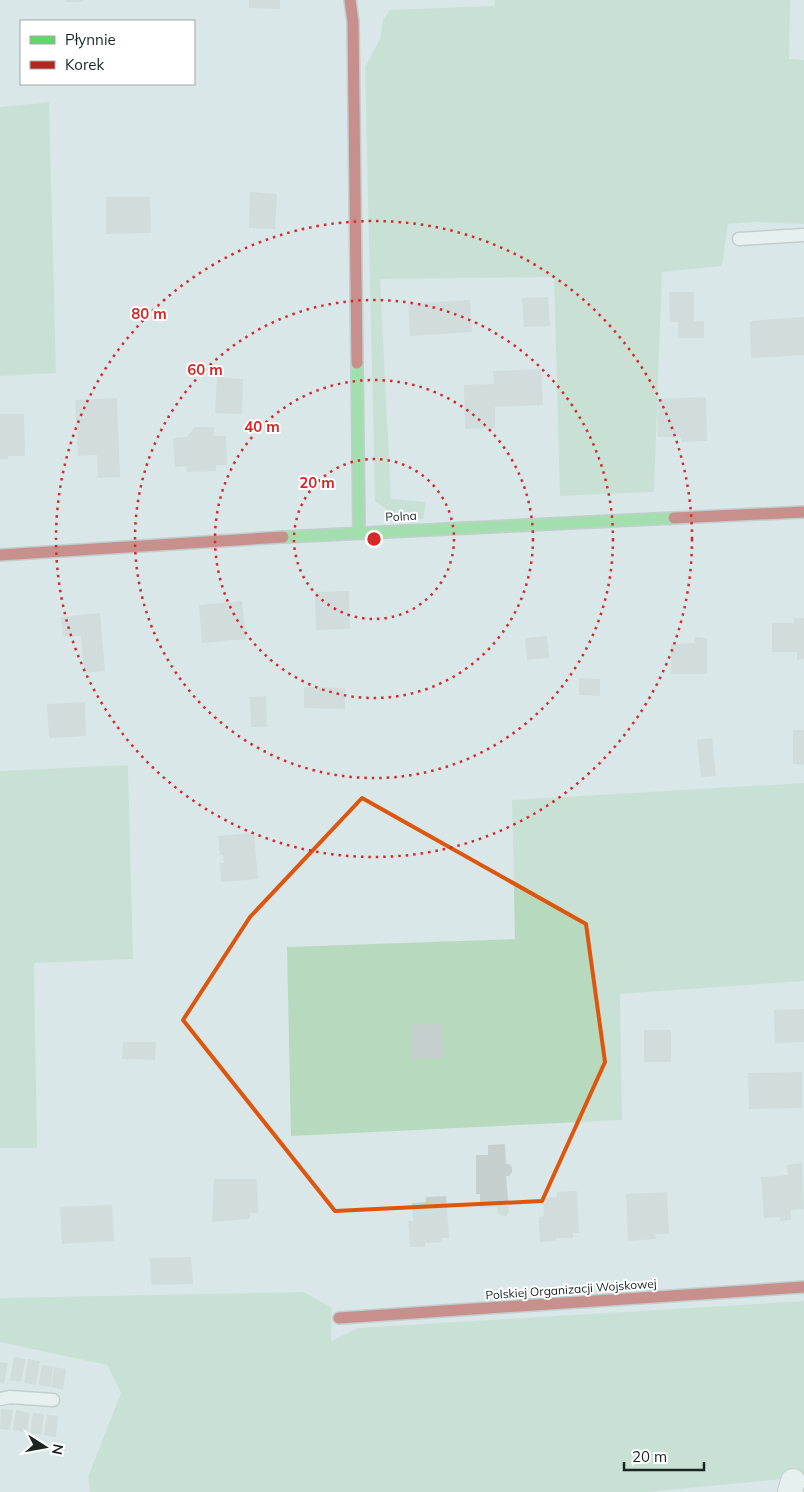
<svg xmlns="http://www.w3.org/2000/svg" width="804" height="1492" viewBox="0 0 804 1492" font-family="Mulish,sans-serif">
  <style>
    .green { fill: #b7dabe }
    .building { fill: #c5d0ce }
    .lines { fill: none; stroke-linecap: round; stroke-linejoin: round }
    .lane-casing { stroke: #a5afb0; stroke-width: 15 }
    .street-casing { stroke: #a5afb0; stroke-width: 26 }
    .fast-casing { stroke: #a5afb0; stroke-width: 14 }
    .jam-casing { stroke: #a5afb0; stroke-width: 14 }
    .lane { stroke: #f9fbfc; stroke-width: 12 }
    .street { stroke: #f9fbfc; stroke-width: 24 }
    .fast { stroke: #63d668; stroke-width: 11 }
    .jam { stroke: #b3261e; stroke-width: 11 }
    .marked { fill: none; stroke: #de560d; stroke-width: 4; stroke-linejoin: round }
    .ring { fill: none; stroke: #d62828; stroke-width: 2.5; stroke-dasharray: 2.5 5 }
    .labels { text-anchor: middle; dominant-baseline: central; stroke-width: 4; stroke-linejoin: round; paint-order: stroke }
    .street-label { font-size: 12px; fill: #1a2424; stroke: #fff }
    .centre { fill: #d62828; stroke: #fff; stroke-width: 2.5 }
    .ring-label { font-size: 15px; text-anchor: middle; font-weight: bold; fill: #d62828; stroke: #fff; stroke-width: 4; stroke-linejoin: round; paint-order: stroke }
  </style>
  <rect width="100%" height="100%" fill="#d9e7e8"/>
  <path class="green" d="M 495,0 L 790,0 L 789,59 L 804,60 L 804,224 L 753,222 L 728,224 L 722,266 L 662,272 L 654,492 L 560,496 L 554,277 L 380,279 L 391,499 L 426,502 L 423,519 L 400,519 L 375,501 L 365,67 L 380,39 L 383,20 L 390,10 L 494,6 Z
    M 49,102 L 56,373 L 0,376 L 0,107 Z
    M 128,765 L 133,959 L 34,963 L 37,1148 L 0,1148 L 0,771 Z
    M 804,783 L 804,981 L 620,994 L 622,1120 L 291,1136 L 287,947 L 515,939 L 512,800 Z
    M 304,1292 L 332,1308 L 331,1341 L 358,1328 L 804,1301 L 804,1477 L 648,1492 L 90,1492 L 88,1477 L 121,1393 L 107,1365 L 0,1342 L 0,1298 Z"/>
  <path class="building" d="M 66,0 L 83,0 L 83,2 L 66,2 Z
    M 249,0 L 280,0 L 280,9 L 249,8 Z
    M 250,192 L 277,194 L 275,229 L 249,228 Z
    M 106,197 L 150,197 L 151,233 L 106,234 Z
    M 669,292 L 694,292 L 694,321 L 704,321 L 704,338 L 678,338 L 678,322 L 670,322 Z
    M 548,297 L 550,326 L 524,327 L 522,298 Z
    M 470,300 L 472,332 L 410,336 L 408,304 Z
    M 804,317 L 804,355 L 751,358 L 750,321 Z
    M 541,369 L 543,405 L 495,407 L 495,428 L 465,429 L 464,385 L 494,384 L 493,371 Z
    M 217,377 L 243,379 L 242,414 L 215,413 Z
    M 706,397 L 707,441 L 682,442 L 681,437 L 658,437 L 657,399 Z
    M 117,398 L 120,477 L 98,478 L 97,455 L 78,456 L 75,400 Z
    M 0,414 L 24,414 L 25,456 L 8,456 L 8,459 L 0,459 Z
    M 195,427 L 214,427 L 214,436 L 226,436 L 227,465 L 216,465 L 216,471 L 187,472 L 186,466 L 175,467 L 173,438 L 187,437 Z
    M 349,591 L 350,629 L 316,630 L 315,592 Z
    M 242,601 L 246,639 L 202,643 L 199,605 Z
    M 100,613 L 105,671 L 84,673 L 81,636 L 63,637 L 61,617 Z
    M 794,618 L 804,618 L 804,659 L 797,660 L 797,652 L 772,652 L 772,623 L 794,623 Z
    M 547,636 L 549,658 L 527,660 L 525,638 Z
    M 695,637 L 707,638 L 707,674 L 671,674 L 671,644 L 694,643 Z
    M 579,678 L 600,679 L 600,696 L 579,695 Z
    M 304,687 L 345,688 L 345,709 L 304,708 Z
    M 266,696 L 267,727 L 251,727 L 250,697 Z
    M 85,702 L 86,736 L 49,738 L 47,704 Z
    M 793,730 L 804,730 L 804,765 L 793,764 Z
    M 712,738 L 716,776 L 701,777 L 697,740 Z
    M 254,833 L 258,879 L 221,882 L 220,863 L 224,863 L 223,855 L 220,855 L 218,836 Z
    M 804,1009 L 804,1042 L 775,1043 L 774,1010 Z
    M 442,1024 L 443,1058 L 412,1058 L 411,1025 Z
    M 644,1030 L 671,1030 L 671,1062 L 644,1062 Z
    M 123,1042 L 156,1042 L 155,1060 L 122,1059 Z
    M 802,1072 L 802,1108 L 749,1109 L 748,1073 Z
    M 505,1144 L 506,1164 L 509,1164 L 512,1167 L 512,1172 L 509,1176 L 506,1176 L 509,1212 L 506,1216 L 502,1216 L 498,1213 L 497,1207 L 480,1208 L 480,1194 L 476,1194 L 476,1155 L 488,1155 L 488,1145 Z
    M 802,1163 L 804,1209 L 791,1210 L 791,1220 L 780,1221 L 780,1217 L 764,1218 L 761,1177 L 788,1175 L 787,1165 Z
    M 214,1179 L 257,1179 L 258,1213 L 250,1213 L 250,1219 L 212,1222 Z
    M 577,1191 L 579,1233 L 573,1233 L 573,1238 L 556,1238 L 556,1241 L 540,1242 L 539,1217 L 544,1216 L 543,1198 L 557,1197 L 557,1192 Z
    M 667,1192 L 669,1234 L 655,1234 L 656,1239 L 628,1241 L 626,1194 Z
    M 446,1196 L 449,1238 L 442,1238 L 442,1242 L 425,1243 L 425,1247 L 410,1247 L 408,1221 L 413,1221 L 412,1203 L 426,1202 L 426,1197 Z
    M 112,1205 L 114,1241 L 62,1244 L 60,1207 Z
    M 191,1257 L 193,1284 L 151,1285 L 150,1258 Z
    M 14,1357 L 26,1359 L 21,1382 L 10,1380 Z
    M 28,1359 L 40,1361 L 36,1385 L 24,1383 Z
    M 0,1362 L 8,1363 L 4,1384 L 0,1383 Z
    M 42,1365 L 53,1367 L 50,1387 L 38,1385 Z
    M 54,1367 L 66,1369 L 63,1390 L 51,1387 Z
    M 1,1409 L 13,1410 L 10,1430 L 0,1429 Z
    M 16,1410 L 30,1413 L 27,1433 L 13,1430 Z
    M 33,1413 L 44,1414 L 41,1435 L 30,1433 Z
    M 47,1415 L 58,1416 L 56,1437 L 44,1435 Z"/>
  <g class="lines">
    <defs>
      <path id="lane" d="M 739,239 L 804,235
        M 0,1399 L 10,1397 L 53,1400"/>
      <path id="street" d="M 790,1492 L 793,1481"/>
      <path id="fast" d="M 357,363 L 359,532
        M 283,537 L 674,518"/>
      <path id="jam" d="M 350,0 L 353,22 L 357,363
        M 674,518 L 804,512
        M 0,555 L 283,537
        M 339,1318 L 804,1287"/>
    </defs>
    <use href="#lane" class="lane-casing"/>
    <use href="#street" class="street-casing"/>
    <use href="#fast" class="fast-casing"/>
    <use href="#jam" class="jam-casing"/>
    <use href="#lane" class="lane"/>
    <use href="#street" class="street"/>
    <use href="#fast" class="fast"/>
    <use href="#jam" class="jam"/>
  </g>
  <path d="M0 0H804V1492H0ZM 362,798 L 586,924 L 605,1062 L 542,1201 L 335,1211 L 183,1020 L 250,917 Z" fill="#d9e7e8" fill-opacity=".55" fill-rule="evenodd"/>
  <path class="marked" d="M 362,798 L 586,924 L 605,1062 L 542,1201 L 335,1211 L 183,1020 L 250,917 Z"/>
  <g class="ring">
    <circle cx="374" cy="539" r="80"/>
    <circle cx="374" cy="539" r="159"/>
    <circle cx="374" cy="539" r="239"/>
    <circle cx="374" cy="539" r="318"/>
  </g>
  <g class="labels">
    <g class="street-label">
      <text transform="translate(401 516) rotate(-3)">Polna</text>
      <text transform="translate(571 1289) rotate(-4)">Polskiej Organizacji Wojskowej</text>
    </g>
  </g>
  <circle cx="374" cy="539" r="8" class="centre"/>
  <g class="ring-label">
    <text x="149" y="319">80 m</text>
    <text x="205" y="375">60 m</text>
    <text x="262" y="432">40 m</text>
    <text x="317" y="488">20 m</text>
  </g>
  <rect x="20" y="20" width="175" height="65" fill="#ffffff" stroke="#a3a7a7"/>
  <rect x="30" y="36" width="25" height="8" fill="#63d668" stroke="#a3a7a7"/>
  <text x="65" y="45" font-size="15" fill="#1a2424">Płynnie</text>
  <rect x="30" y="61" width="25" height="8" fill="#b3261e" stroke="#a3a7a7"/>
  <text x="65" y="70" font-size="15" fill="#1a2424">Korek</text>
  <g transform="translate(45 1447) rotate(101)" stroke="#ffffff" stroke-width="4" paint-order="stroke">
  <path d="M0-4L9 19L0 12L-9 19Z" fill="#1a2424"/>
  <text y="-8" font-size="14" font-weight="bold" text-anchor="middle" fill="#1a2424">N</text>
  </g>
  <path d="M624 1462v8h80v-8" fill="none" stroke="#1a2424" stroke-width="2.5"/>
  <text x="632" y="1462" font-size="15" fill="#1a2424" stroke="#ffffff" stroke-width="4" paint-order="stroke">20 m</text>
</svg>
